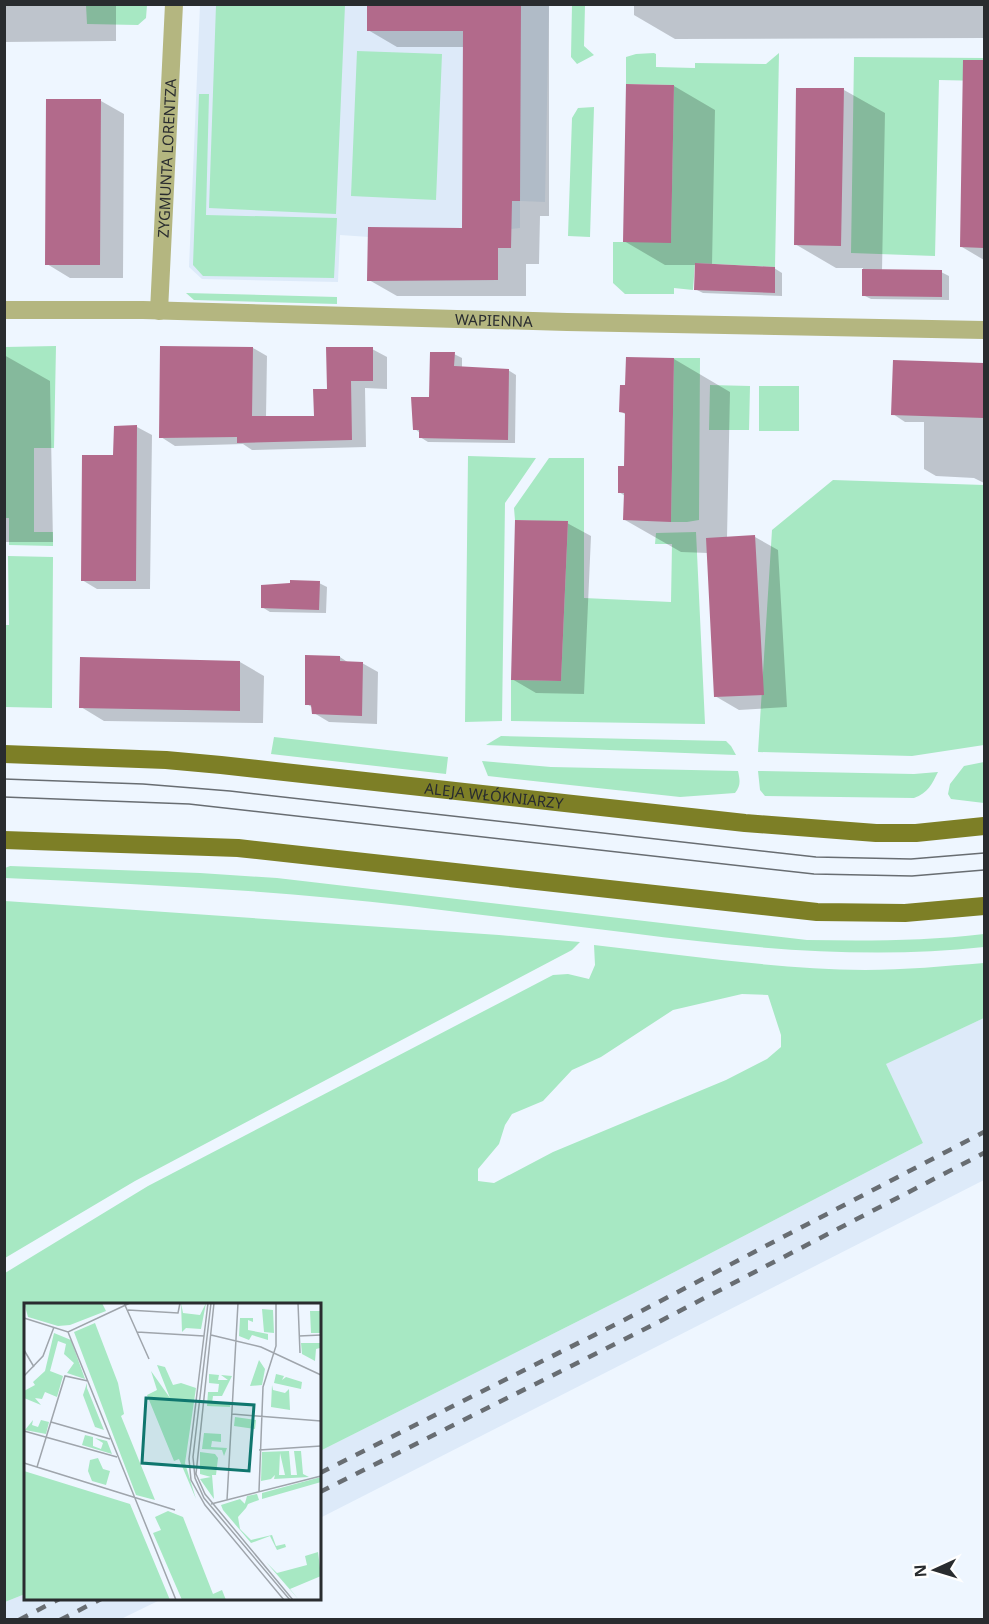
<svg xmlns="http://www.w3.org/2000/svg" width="989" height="1624" viewBox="0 0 989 1624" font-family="'Noto Sans',sans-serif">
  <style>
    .built { fill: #ddeaf9 }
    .green { fill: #a7e8c3; fill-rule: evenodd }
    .shadow { fill: #0003 }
    .building { fill: #b26a8b }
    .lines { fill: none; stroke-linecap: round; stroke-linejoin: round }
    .minor { stroke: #b4b680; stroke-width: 18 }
    .primary { stroke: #7d7f26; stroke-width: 18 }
    .tram { stroke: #686d72; stroke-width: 1.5 }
    .rail { stroke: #686d72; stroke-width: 4.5; stroke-dasharray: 10 10; stroke-linecap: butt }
    .labels { text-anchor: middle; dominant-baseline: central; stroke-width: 4.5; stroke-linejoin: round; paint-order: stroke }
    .street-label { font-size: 15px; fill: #292c2f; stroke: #fff }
    .inset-road { fill: none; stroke: #9fa5ac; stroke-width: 1.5 }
    .view { fill: #0f766e; fill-opacity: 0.15; stroke: #0f766e; stroke-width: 3 }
    .inset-edge { fill: none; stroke: #292c2f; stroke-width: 3 }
  </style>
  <rect width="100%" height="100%" fill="#eef6ff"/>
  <path class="built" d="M 200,5 L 549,5 L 545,202 L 520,201 L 520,228 L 511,229 L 498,248 L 498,280 L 367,281 L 369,237 L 340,235 L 338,282 L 202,279 L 189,267 Z
    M 984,1018 L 984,1180 L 320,1518 L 320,1451 L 634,1293 L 923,1143 L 885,1064 Z
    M 25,1594 L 26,1598 L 162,1599 L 121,1619 L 5,1619 L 5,1602 Z"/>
  <path class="green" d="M 86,5 L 147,5 L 146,18 L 138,25 L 87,24 Z
    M 216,5 L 345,5 L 336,214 L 209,208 Z
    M 572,5 L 585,5 L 584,46 L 594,55 L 577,64 L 571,57 Z
    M 357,51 L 442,54 L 436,200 L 351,196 Z
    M 654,53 L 656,54 L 656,67 L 695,68 L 695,63 L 766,64 L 779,53 L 775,267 L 695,263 L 693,290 L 674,288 L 674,294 L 625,294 L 613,283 L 613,242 L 671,242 L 674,85 L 626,84 L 626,57 L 636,54 Z
    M 854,57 L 984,58 L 984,81 L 939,80 L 935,256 L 851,253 Z
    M 199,94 L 209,94 L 206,215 L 337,218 L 334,278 L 203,276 L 193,265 Z
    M 594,107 L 590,237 L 568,236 L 572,118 L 578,108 Z
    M 186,293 L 337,297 L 337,304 L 194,300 Z
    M 56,346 L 54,448 L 34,448 L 34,532 L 53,532 L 53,546 L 9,545 L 9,518 L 4,518 L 5,347 Z
    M 674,358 L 700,358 L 699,520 L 687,522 L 671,522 Z
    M 710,385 L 750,386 L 749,430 L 709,430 Z
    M 759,386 L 799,386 L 799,431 L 759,431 Z
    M 468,456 L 536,458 L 505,503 L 502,721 L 465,722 Z
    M 549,458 L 584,458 L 584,598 L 671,602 L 672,544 L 655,544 L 656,533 L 696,532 L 705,724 L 511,721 L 511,680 L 561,681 L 568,522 L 515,520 L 514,508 Z
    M 833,480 L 984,485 L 984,745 L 912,756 L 758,752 L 772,530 Z
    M 8,556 L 53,557 L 52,708 L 5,707 L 5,625 L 9,625 Z
    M 501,736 L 726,741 L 731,746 L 736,755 L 486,745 Z
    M 274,737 L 448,757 L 446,774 L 271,754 Z
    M 482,761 L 551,767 L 738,771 C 740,780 741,786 735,793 L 680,797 L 488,776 Z
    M 984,762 L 984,803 L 951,799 L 948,794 L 950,784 L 964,766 Z
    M 758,771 L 914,774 L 938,772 C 932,784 928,793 914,798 L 765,796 L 760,790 Z
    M 10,866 L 200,873 L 277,878 L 807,940 C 867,941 925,941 984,934 L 984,947 C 866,960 748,948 630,933 C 556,924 483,915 409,906 C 275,890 139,884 5,878 L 5,868 Z
    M 5,901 L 499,935 L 580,942 L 572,950 L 135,1181 L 5,1258 Z
    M 594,945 C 684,955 775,969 865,970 C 905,970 945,966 984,963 L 984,1018 L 886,1064 L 923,1143 L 634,1293 L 320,1451 L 320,1304 L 26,1304 L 25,1594 L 5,1602 L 5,1273 L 148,1186 L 553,975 L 568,974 L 589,979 L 595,965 ZM 742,994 L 768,995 L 781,1035 L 781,1047 L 767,1059 L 726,1080 L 553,1152 L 494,1183 L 478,1181 L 478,1169 L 499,1144 L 505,1125 L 512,1114 L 543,1101 L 572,1070 L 601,1057 L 673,1010 Z"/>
  <path class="shadow" d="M 4,4 L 116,4 L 116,41 L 4,42 Z
    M 368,4 L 549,4 L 549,216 L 540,216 L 539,264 L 526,264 L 526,296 L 397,296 L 369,280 L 463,229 L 464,47 L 397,47 L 368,30 Z
    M 634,4 L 984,4 L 984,38 L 675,39 L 634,15 Z
    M 674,86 L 715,110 L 712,265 L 774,268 L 782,273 L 782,296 L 703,293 L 695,289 L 696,265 L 665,265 L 624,241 Z
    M 844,90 L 885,113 L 882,271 L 941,272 L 949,276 L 949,300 L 871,299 L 863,295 L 863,268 L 836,268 L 795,244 Z
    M 964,91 L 984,91 L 984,260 L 962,247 Z
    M 101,101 L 124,114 L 123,278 L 70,278 L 47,264 Z
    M 253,348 L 267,356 L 266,417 L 316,417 L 328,390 L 372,349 L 387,357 L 387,389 L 365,388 L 366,447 L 252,450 L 243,444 L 175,446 L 161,437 Z
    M 454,354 L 462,358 L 462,368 L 508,370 L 516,375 L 515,443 L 428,442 L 420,437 L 420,433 L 415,429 Z
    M 4,355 L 50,381 L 53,542 L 4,542 Z
    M 674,359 L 730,392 L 727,538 L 755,537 L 778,550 L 787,707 L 739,710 L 715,696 L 708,553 L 681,552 L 625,520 L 625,496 L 619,492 L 625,467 L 626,415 L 621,411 L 627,386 Z
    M 894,362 L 984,364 L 984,483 L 974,478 L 936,476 L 924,469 L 924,422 L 905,422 L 893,414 Z
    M 115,427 L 137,427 L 152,435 L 150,589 L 97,589 L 82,580 L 115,456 Z
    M 567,523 L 591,536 L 584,694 L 536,693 L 512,679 Z
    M 319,583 L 327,587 L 326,613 L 270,612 L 262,607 Z
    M 340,657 L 349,663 L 362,663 L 378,672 L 377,724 L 329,722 L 314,713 L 313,708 L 307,704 Z
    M 81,659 L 240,662 L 264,676 L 263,723 L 104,721 L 81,707 Z"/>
  <path class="building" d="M 367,4 L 521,4 L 520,201 L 512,201 L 511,248 L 498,248 L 498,280 L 367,281 L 368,227 L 462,228 L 463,31 L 367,31 Z
    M 963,60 L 984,60 L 984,248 L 960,247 Z
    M 626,84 L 674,85 L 671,243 L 623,242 Z
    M 796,88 L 844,88 L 841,246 L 794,245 Z
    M 46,99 L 101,99 L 100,265 L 45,265 Z
    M 695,263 L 775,267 L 775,293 L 694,290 Z
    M 862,269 L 942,270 L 942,297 L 862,296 Z
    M 160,346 L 253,347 L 252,416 L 314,416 L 313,389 L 327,389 L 326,347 L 373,347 L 373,381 L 351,381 L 352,440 L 237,443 L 237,437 L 159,438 Z
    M 430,352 L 455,352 L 454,366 L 509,369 L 508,440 L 419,438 L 419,430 L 413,430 L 411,397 L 429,397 Z
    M 626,357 L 674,358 L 671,522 L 623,520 L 624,493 L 618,493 L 618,466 L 624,466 L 625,413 L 619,412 L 620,385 L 625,385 Z
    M 893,360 L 984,363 L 984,418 L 891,415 Z
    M 137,425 L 136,581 L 81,581 L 82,455 L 113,455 L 114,426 Z
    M 515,520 L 568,521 L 561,681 L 511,680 Z
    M 755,535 L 764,695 L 714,697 L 706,538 Z
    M 290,580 L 320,581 L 319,610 L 261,608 L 261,585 L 290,583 Z
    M 305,655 L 340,656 L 340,661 L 363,662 L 362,716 L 312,714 L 311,705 L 305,705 Z
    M 80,657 L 240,661 L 240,711 L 79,708 Z"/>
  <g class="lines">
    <g class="minor">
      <path id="s1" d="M 4,310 L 143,310 L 567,322 L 984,330"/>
      <path id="s2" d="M 159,311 L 174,4"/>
    </g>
    <g class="primary">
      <path id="s3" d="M 4,754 L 166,760 L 221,765 L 745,823 L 876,833 L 916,833 L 984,826"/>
      <path d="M 4,840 L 238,848 L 817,912 L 905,913 L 984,906"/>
    </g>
    <path class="tram" d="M 4,779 L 143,784 L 230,791 L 816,857 L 911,859 L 984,853
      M 4,797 L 189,804 L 814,874 L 912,876 L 984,870"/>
    <path class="rail" d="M 320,1473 L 626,1319 L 984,1132
      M 320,1492 L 641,1331 L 984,1153
      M 19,1620 L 61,1598
      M 60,1620 L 103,1598"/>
  </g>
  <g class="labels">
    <g class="street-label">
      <text stroke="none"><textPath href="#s2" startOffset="153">ZYGMUNTA LORENTZA</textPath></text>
      <text stroke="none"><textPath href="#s1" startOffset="490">WAPIENNA</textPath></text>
      <text stroke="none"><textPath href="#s3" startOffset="492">ALEJA WŁÓKNIARZY</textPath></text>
    </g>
  </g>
  <g transform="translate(24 1303)">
    <rect width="297" height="297" fill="#eef6ff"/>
    <path d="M 0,0 L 78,0 L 82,8 L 46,22 L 34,23 L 4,14 ZM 157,0 L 159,10 L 176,12 L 182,0 L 177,26 L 162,25 L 158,29 ZM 238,6 L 249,7 L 250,30 L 240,29 ZM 286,8 L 297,8 L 297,30 L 287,30 ZM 216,15 L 229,15 L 229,19 L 224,17 L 224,27 L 244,31 L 244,37 L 228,32 L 225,37 L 215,33 ZM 71,20 L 94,80 L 100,111 L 97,113 L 131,197 L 112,192 L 50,29 ZM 30,30 L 47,37 L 61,76 L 43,70 L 50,60 L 40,51 L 42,41 L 34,38 L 26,68 L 39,73 L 33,94 L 21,89 L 18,96 L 11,95 L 17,102 L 0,95 L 0,88 L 11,82 L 9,79 L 21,68 ZM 277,40 L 297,40 L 297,50 L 296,45 L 292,46 L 291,58 L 278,51 ZM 235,57 L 241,66 L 238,82 L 226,83 ZM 133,62 L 141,64 L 149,82 L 157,80 L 172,85 L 161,160 L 172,196 L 155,156 L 150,158 L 123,92 L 133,87 L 127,68 L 146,95 ZM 185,71 L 195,72 L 194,77 L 204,77 L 197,72 L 208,73 L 198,93 L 189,93 L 188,100 L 207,100 L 206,104 L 183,103 L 184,89 L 194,89 L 195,81 L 185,80 ZM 252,71 L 260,73 L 258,77 L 262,74 L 278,79 L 277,86 L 250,80 ZM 63,80 L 63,85 L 80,127 L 71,124 L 59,92 ZM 248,82 L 249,87 L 261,90 L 265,86 L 266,107 L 247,104 ZM 211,114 L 232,117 L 231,126 L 210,123 ZM 9,117 L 8,122 L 14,124 L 17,117 L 25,119 L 22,131 L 1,127 ZM 180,130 L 197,131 L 197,139 L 188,138 L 187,144 L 203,145 L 200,153 L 198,147 L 178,146 ZM 61,132 L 69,134 L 69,143 L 77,146 L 79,140 L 71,135 L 83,138 L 88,151 L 58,142 ZM 265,148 L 267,172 L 261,172 L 256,150 L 255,172 L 273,172 L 270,148 L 277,148 L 279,171 L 285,174 L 250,176 L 251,172 L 247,176 L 237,178 L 238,149 ZM 176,149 L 191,151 L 194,155 L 192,172 L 188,172 L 190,196 L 176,176 L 187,174 L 176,171 ZM 74,155 L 79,166 L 86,168 L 82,182 L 68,178 L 64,168 L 66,157 ZM 0,168 L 106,201 L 146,297 L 0,297 ZM 297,174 L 297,179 L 238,196 L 238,190 ZM 233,191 L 235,197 L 224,201 L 222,205 L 214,214 L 216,226 L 227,237 L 248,232 L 252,243 L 261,241 L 262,244 L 253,247 L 246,233 L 227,240 L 199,207 L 197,202 L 216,196 L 221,201 L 219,207 L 223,193 ZM 144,208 L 159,214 L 189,291 L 198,287 L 202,297 L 158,297 L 129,230 L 137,227 L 131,214 ZM 294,249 L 297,273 L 266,286 L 275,297 L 242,259 L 253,270 L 283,262 L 281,253 Z" fill="#a7e8c3"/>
    <path class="inset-road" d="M 100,0 L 125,56M 184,0 L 165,156 L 167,177 L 181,202 L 260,297M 187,0 L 169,154 L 171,175 L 180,195 L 266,297M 190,0 L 172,171 L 181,191 L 269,297M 274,0 L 276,50M 104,7 L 154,10 L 156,0M 0,15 L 44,29 L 106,0M 44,29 L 152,297M 113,29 L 180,33M 187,32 L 237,44 L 297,72M 275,33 L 297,32M 0,47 L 10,64M 0,73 L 19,53 L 30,24M 208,111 L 297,118M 27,119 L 86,136M 0,128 L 93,154M 235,147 L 297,143M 0,160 L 151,207M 13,164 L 41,73 L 64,78M 235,188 L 239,84 L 252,43 L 252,0M 203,197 L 214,0M 187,201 L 297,173"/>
    <path class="view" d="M 122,95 L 230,102 L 225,168 L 118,160 Z"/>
    <rect width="297" height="297" class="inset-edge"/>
  </g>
  <rect width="989" height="1624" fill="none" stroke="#292c2f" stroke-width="12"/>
  <g transform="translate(935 1570) rotate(266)" stroke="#ffffff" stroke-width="4.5" paint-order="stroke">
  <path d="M0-4.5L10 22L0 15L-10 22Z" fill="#292c2f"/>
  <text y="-9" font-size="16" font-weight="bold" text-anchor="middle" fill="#292c2f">N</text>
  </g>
</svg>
